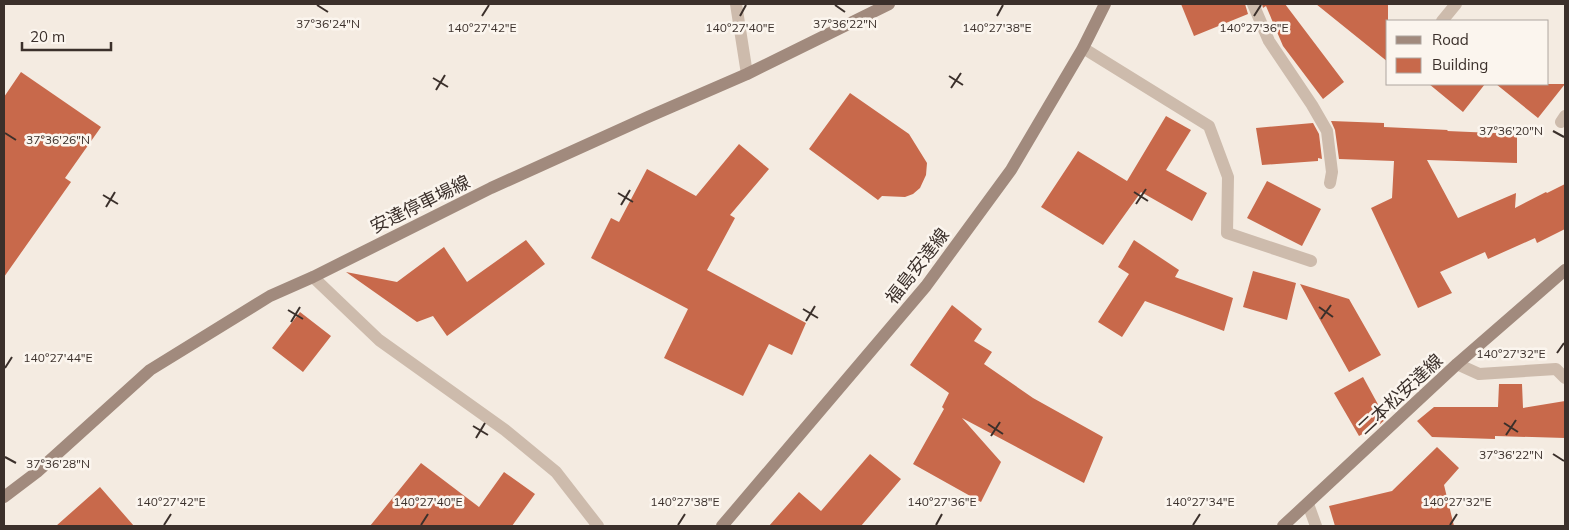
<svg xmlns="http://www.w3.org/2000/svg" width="1569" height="530" viewBox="0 0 1569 530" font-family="Mulish,'Noto Sans JP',sans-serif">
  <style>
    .building { fill: #c8694b }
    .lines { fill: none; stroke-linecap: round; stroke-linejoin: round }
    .street { stroke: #cdbbac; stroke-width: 12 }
    .secondary { stroke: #a18a7d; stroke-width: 12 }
    .ticks { fill: none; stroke: #3b302b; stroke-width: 2 }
    .labels { text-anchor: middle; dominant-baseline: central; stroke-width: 5; stroke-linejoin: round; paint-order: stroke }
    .street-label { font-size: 18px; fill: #3b302b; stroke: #fbf5ee }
    .ticks-label { font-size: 12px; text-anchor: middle; fill: #3b302b; stroke: #fbf5ee; stroke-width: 5; stroke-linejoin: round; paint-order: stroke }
  </style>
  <rect width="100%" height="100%" fill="#f4ebe1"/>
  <path class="building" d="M 1181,4 L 1245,4 L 1248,14 L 1194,36 Z
    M 1262,4 L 1285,4 L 1344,82 L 1323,99 L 1283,46 L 1266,6 L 1263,8 Z
    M 1316,4 L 1388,4 L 1388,62 Z
    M 21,72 L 101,127 L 65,178 L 71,182 L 4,277 L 4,97 Z
    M 1429,84 L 1485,84 L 1463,112 Z
    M 1496,84 L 1565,84 L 1538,118 Z
    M 850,93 L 909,134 L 927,163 L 926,175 L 920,188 L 913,194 L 905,197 L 882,196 L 878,200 L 809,149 Z
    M 1166,116 L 1191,130 L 1166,170 L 1207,193 L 1192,221 L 1141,192 L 1103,245 L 1041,207 L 1078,151 L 1127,181 Z
    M 1331,121 L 1384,123 L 1384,127 L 1448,130 L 1447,131 L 1517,134 L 1517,163 L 1427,160 L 1458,218 L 1516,193 L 1515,208 L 1546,192 L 1547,193 L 1565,184 L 1565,229 L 1537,243 L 1535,238 L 1488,259 L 1485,252 L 1440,272 L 1452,293 L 1418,308 L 1371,208 L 1392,198 L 1394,161 L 1339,159 L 1335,130 Z
    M 1313,123 L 1319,134 L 1322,159 L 1318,158 L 1318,161 L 1262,165 L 1256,128 Z
    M 739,144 L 769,169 L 730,215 L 735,218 L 707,270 L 806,323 L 792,355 L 769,344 L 743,396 L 664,358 L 688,309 L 591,258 L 611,218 L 619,222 L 647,169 L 696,196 Z
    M 1267,181 L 1321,209 L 1302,246 L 1247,218 Z
    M 526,240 L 545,264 L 447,336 L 433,316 L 417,322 L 346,272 L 397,282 L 444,247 L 467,282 Z
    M 1134,240 L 1179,270 L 1175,277 L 1233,298 L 1224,331 L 1145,301 L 1122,337 L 1098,322 L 1129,274 L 1118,267 Z
    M 1253,271 L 1296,283 L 1287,320 L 1243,307 Z
    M 1300,284 L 1349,299 L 1381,355 L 1349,372 Z
    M 952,305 L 982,329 L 974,341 L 992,352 L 984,364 L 1033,398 L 1103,437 L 1084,483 L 962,418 L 1001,462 L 981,502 L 913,464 L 944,409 L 942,407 L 949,393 L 910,365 Z
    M 300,312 L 331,336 L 303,372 L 272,348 Z
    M 1363,377 L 1386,419 L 1380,424 L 1359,436 L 1334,393 Z
    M 1499,384 L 1522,384 L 1523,408 L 1565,401 L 1565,438 L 1495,436 L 1495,439 L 1432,437 L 1417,421 L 1434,407 L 1498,407 Z
    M 1437,447 L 1459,468 L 1444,485 L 1454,526 L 1335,526 L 1329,506 L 1392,491 Z
    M 870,454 L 901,479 L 861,526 L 769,526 L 799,492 L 821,511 Z
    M 421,463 L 479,507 L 504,472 L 535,494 L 512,526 L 370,526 Z
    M 100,487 L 134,526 L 56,526 Z"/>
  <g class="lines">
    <path class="street" d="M 736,4 L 747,74
      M 1253,4 L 1269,41 L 1312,105 L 1327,131 L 1332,172 L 1330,183
      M 1442,21 L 1456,4
      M 1083,48 L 1209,126 L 1228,177 L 1227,233 L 1311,261
      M 1561,122 L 1565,116
      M 313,277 L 379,340 L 505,430 L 556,472 L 598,526
      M 1457,364 L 1479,374 L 1556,369 L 1565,378
      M 1308,504 L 1316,526"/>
    <path class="secondary" d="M 4,497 L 37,472 L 150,370 L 270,296 L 313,277 L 491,188 L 648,117 L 747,74 L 889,4
      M 722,526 L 926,286 L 1011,170 L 1083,48 L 1105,4
      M 1283,526 L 1457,364 L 1565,270"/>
  </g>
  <path class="ticks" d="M 317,5 L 328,12M 835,5 L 845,12M 482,16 L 489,5M 740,16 L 746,5M 997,16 L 1003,5M 1254,16 L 1261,5M 949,76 L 963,85M 433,78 L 448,87M 951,88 L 961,73M 436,90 L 445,75M 1553,131 L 1564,137M 5,133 L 16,140M 1134,192 L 1148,201M 618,193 L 633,202M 103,195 L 118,204M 1136,204 L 1146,189M 621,205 L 630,190M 106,207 L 115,192M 1319,307 L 1333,317M 803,309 L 818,318M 288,310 L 303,319M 1321,319 L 1331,305M 806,321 L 815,306M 291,322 L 300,307M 1557,353 L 1564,343M 5,368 L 12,357M 1504,423 L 1518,432M 988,424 L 1003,434M 473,426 L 488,435M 1506,435 L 1516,420M 991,436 L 1000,422M 476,438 L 485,423M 1553,454 L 1564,461M 5,457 L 16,463M 164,525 L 171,514M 421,525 L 428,514M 678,525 L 685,514M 936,525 L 942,514M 1193,525 L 1200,514M 1450,525 L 1457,514"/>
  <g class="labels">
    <g class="street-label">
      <text transform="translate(420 204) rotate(-26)">安達停車場線</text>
      <text transform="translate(917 266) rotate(-52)">福島安達線</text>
      <text transform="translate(1400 394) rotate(-43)">二本松安達線</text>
    </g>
  </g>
  <g class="ticks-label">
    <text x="845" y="28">37°36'22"N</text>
    <text x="328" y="28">37°36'24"N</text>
    <text x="482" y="32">140°27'42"E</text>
    <text x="740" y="32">140°27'40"E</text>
    <text x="997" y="32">140°27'38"E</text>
    <text x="1254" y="32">140°27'36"E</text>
    <text x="1511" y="135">37°36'20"N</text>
    <text x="58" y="144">37°36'26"N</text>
    <text x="1511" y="358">140°27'32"E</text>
    <text x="58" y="362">140°27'44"E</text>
    <text x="1511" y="459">37°36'22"N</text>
    <text x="58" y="468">37°36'28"N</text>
    <text x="171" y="506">140°27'42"E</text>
    <text x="428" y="506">140°27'40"E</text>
    <text x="685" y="506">140°27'38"E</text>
    <text x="942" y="506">140°27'36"E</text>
    <text x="1200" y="506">140°27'34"E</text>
    <text x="1457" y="506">140°27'32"E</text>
  </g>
  <rect width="1569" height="530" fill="none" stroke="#3b302b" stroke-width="10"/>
  <rect x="1386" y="20" width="162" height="65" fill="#fbf5ee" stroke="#aea6a0"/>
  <rect x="1396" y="36" width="25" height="8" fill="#a18a7d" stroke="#aea6a0"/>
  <text x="1432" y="45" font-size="15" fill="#3b302b">Road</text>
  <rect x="1396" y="58" width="25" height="15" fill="#c8694b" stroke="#aea6a0"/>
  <text x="1432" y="70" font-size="15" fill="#3b302b">Building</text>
  <path d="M22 42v8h89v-8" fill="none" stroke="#3b302b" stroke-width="2.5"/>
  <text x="30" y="42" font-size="15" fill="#3b302b" stroke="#fbf5ee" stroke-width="4" paint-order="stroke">20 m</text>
</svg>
